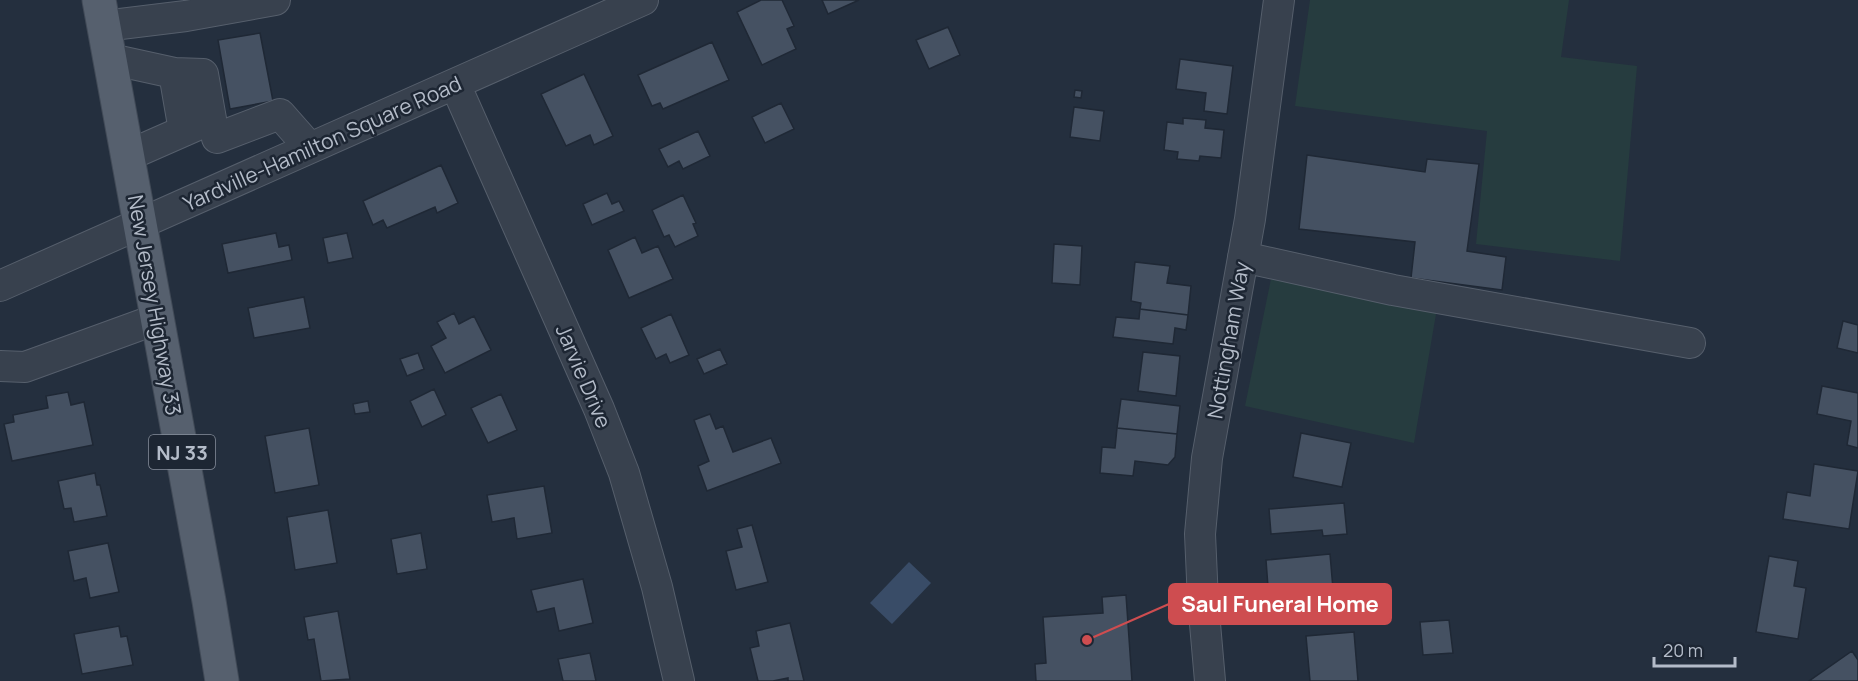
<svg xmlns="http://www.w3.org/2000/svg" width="1858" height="681" viewBox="0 0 1858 681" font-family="Manrope,sans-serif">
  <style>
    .green { fill: #263c3f }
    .water { fill: #394c67 }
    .building { fill: #455162; stroke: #1f2835; stroke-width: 1.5 }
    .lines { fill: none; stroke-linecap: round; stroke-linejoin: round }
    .minor-casing { stroke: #565f6c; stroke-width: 32 }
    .major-casing { stroke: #414a57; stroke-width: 35 }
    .minor { stroke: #38414e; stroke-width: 30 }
    .major { stroke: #56606e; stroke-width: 33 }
    .labels { text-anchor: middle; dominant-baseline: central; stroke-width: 5; stroke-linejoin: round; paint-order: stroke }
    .shield { fill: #1d2633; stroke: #878f9c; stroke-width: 1.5 }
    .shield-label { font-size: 20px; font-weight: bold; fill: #b4bcc9 }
    .street-label { font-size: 21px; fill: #b4bcc9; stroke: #1d2633 }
    .leader { fill: none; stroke: #ce4d50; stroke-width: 2 }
    .callout-dot { fill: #ce4d50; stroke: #1d2633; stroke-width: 2 }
    .callout { fill: #ce4d50; stroke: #ce4d50; stroke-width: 2 }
    .callout-label { font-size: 22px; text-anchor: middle; font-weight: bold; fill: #fff }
  </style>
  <rect width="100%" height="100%" fill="#242f3e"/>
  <path class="green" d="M 1310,0 L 1569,0 L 1561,57 L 1637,66 L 1620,261 L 1476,244 L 1487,131 L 1295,106 Z
    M 1272,274 L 1437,308 L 1414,443 L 1245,406 Z"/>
  <path class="water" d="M 909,562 L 931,583 L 892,624 L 870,603 Z"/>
  <path class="building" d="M 761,0 L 782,0 L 794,26 L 787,29 L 796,49 L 762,65 L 737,12 Z
    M 822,0 L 859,0 L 828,14 Z
    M 948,27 L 960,55 L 929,69 L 916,40 Z
    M 260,33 L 273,101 L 230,109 L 218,40 Z
    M 712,42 L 729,80 L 663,109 L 660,103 L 652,106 L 638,75 Z
    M 1180,59 L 1233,66 L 1227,114 L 1204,111 L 1206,93 L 1176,89 Z
    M 584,74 L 613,136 L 594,145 L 590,135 L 566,146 L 541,94 Z
    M 1075,90 L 1082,91 L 1081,98 L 1074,97 Z
    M 781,103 L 794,129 L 765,143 L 752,117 Z
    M 1074,107 L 1104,111 L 1100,141 L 1070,137 Z
    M 1183,118 L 1206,120 L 1205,128 L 1224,130 L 1221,158 L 1200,156 L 1199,161 L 1177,159 L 1178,152 L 1164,150 L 1167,122 L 1183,124 Z
    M 698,131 L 710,156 L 683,169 L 679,161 L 668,167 L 659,149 Z
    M 1307,155 L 1425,172 L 1427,159 L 1479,164 L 1467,251 L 1506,257 L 1502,290 L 1411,278 L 1415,242 L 1299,229 Z
    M 441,165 L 458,203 L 437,213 L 435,207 L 387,228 L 383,220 L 373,225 L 363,201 Z
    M 607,193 L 612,204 L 619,201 L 624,211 L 592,225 L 583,204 Z
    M 683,195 L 696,223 L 693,224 L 698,236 L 675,247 L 669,235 L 664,237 L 652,210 Z
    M 276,233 L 279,247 L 289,245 L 292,260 L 228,273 L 222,244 Z
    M 347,233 L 353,258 L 328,263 L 323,238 Z
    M 635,237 L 642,253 L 658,246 L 673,279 L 629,298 L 608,250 Z
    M 1054,244 L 1082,246 L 1080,285 L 1052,283 Z
    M 1135,262 L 1170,266 L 1167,283 L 1191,286 L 1188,315 L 1140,309 L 1141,303 L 1131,301 Z
    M 304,297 L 310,328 L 254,338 L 248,308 Z
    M 1140,309 L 1188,315 L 1186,330 L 1175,328 L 1173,344 L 1113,337 L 1116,317 L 1139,319 Z
    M 454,313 L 459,324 L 474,316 L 491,350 L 445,373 L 431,346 L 446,338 L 437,322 Z
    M 671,314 L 689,355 L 670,363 L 666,354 L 656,359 L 641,328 Z
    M 1843,321 L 1858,325 L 1858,353 L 1837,348 Z
    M 720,349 L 727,364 L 704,374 L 697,359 Z
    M 1143,352 L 1180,356 L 1176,396 L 1138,391 Z
    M 418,353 L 424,369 L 407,376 L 400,359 Z
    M 1822,386 L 1858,393 L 1858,448 L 1847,445 L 1851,421 L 1817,414 Z
    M 434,389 L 446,415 L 422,427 L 410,401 Z
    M 68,392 L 71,405 L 84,402 L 93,445 L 12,461 L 4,424 L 14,422 L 13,415 L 48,408 L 46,396 Z
    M 501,394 L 517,430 L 488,443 L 471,408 Z
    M 1121,399 L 1180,406 L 1177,434 L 1117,428 Z
    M 368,401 L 370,412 L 355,414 L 353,404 Z
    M 710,414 L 716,429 L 723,426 L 733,452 L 771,438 L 781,463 L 707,491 L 698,466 L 709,461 L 694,420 Z
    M 309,428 L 319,485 L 275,493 L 265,436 Z
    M 1117,428 L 1177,434 L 1175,457 L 1168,465 L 1135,461 L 1133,476 L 1100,473 L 1102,447 L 1115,448 Z
    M 1301,433 L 1351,443 L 1342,487 L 1293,477 Z
    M 1814,464 L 1858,471 L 1849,529 L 1783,519 L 1787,492 L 1810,496 Z
    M 95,473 L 97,485 L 100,485 L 107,516 L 74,522 L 71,508 L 64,509 L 58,481 Z
    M 544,486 L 552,533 L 517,539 L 514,518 L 492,522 L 487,495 Z
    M 1344,503 L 1347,534 L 1323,536 L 1322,530 L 1271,534 L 1269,509 Z
    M 328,510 L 337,563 L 295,570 L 287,517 Z
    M 752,525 L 768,582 L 736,590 L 726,551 L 742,547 L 737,529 Z
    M 421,533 L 427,569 L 397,574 L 391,539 Z
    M 108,543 L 119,592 L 90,598 L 86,578 L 74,581 L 68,551 Z
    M 1330,554 L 1333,589 L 1302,592 L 1304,610 L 1277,612 L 1275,586 L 1268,587 L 1266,560 Z
    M 1769,556 L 1798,561 L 1794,586 L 1806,588 L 1798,639 L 1756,632 Z
    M 583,579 L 593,623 L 559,631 L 554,608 L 537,612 L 531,590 Z
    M 1126,595 L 1132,681 L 1036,681 L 1035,664 L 1046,663 L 1043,617 L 1103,613 L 1102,597 Z
    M 338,611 L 350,679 L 321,681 L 314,639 L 308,640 L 304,617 Z
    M 1449,620 L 1453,653 L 1423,655 L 1420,622 Z
    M 790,623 L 804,681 L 788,681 L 788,678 L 773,681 L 758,681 L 750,648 L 759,646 L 756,631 Z
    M 119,626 L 121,637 L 127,636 L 133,665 L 82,674 L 74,634 Z
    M 1354,632 L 1358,681 L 1310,681 L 1306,636 Z
    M 1852,651 L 1858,660 L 1858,681 L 1809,681 Z
    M 590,653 L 596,681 L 563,681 L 558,659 Z"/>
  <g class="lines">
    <defs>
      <path id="minor" d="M 104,26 L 186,16 L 275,0
        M 110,59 L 174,73 L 203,74 L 211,119 L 127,156
        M 174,73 L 184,131
        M 455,84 L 599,409 L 624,473 L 657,587 L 679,681
        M 217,138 L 280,114 L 310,148
        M 1243,257 L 1393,290 L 1690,343
        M 0,286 L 643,0
        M 0,366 L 25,367 L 157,319
        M 1210,681 L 1203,601 L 1200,534 L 1207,458 L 1250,219 L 1279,0"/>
      <path id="major" d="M 99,0 L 209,601 L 222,681"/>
    </defs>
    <use href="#minor" class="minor-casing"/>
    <use href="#major" class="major-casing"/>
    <use href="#minor" class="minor"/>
    <use href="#major" class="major"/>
  </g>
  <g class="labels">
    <rect class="shield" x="149" y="435" width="66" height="34" rx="4.5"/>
    <g class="shield-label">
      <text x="182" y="452">NJ 33</text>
    </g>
    <g class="street-label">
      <text transform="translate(322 143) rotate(-24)">Yardville-Hamilton Square Road</text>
      <text transform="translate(155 305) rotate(80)">New Jersey Highway 33</text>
      <text transform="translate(1228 340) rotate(-80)">Nottingham Way</text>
      <text transform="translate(584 376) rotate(67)">Jarvie Drive</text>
    </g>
  </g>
  <path class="leader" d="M1087 640L1169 604"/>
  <circle class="callout-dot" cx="1087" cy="640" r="6"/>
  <rect class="callout" x="1169" y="584" width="222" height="40" rx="6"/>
  <g class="callout-label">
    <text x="1280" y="612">Saul Funeral Home</text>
  </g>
  <path d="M1654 657v9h81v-9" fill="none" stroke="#b4bcc9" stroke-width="3"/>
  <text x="1663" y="657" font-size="18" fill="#b4bcc9" stroke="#1d2633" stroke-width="4.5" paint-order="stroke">20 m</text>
</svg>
